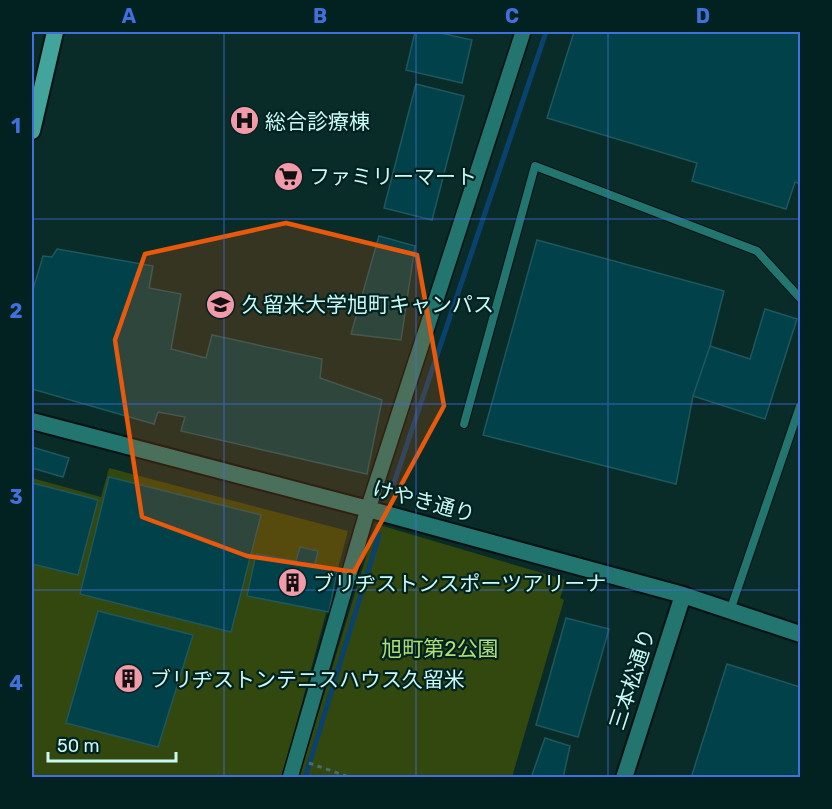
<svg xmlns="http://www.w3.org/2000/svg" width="832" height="809" viewBox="0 0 832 809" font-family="Rubik,'Noto Sans JP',sans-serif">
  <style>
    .green { fill: #33480e }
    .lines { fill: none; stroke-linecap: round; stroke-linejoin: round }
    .stream { stroke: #09426e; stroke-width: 5 }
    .building { fill: #014149; stroke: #1f575e; stroke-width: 1.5 }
    .service-casing { stroke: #051211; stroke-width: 10 }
    .minor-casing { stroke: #051211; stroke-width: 18 }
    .tertiary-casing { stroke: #051211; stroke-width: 20 }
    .primary-casing { stroke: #051211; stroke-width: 20 }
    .path { stroke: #476e6a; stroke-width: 3; stroke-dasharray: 4.5 4.5; stroke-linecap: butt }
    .service { stroke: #237670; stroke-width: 8 }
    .minor { stroke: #237670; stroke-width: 15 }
    .tertiary { stroke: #237670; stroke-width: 16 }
    .primary { stroke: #43a49c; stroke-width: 16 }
    .marked { fill: #e8590c; fill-opacity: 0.2; stroke: #e8590c; stroke-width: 4.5; stroke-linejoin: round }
    .grid { fill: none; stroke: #3f70dd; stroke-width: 1.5; stroke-opacity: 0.55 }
    .labels { text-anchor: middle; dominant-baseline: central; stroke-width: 4.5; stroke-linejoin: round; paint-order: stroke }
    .poi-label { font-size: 21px; fill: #c9f9f3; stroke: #012220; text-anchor: start }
    .street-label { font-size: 21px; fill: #c9f9f3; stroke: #012220 }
    .park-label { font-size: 21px; fill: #b1de72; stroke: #012220 }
    .neatline { fill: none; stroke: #3f70dd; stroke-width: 2 }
    .grid-label { font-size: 20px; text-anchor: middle; font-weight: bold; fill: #3f70dd }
  </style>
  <rect width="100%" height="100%" fill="#0a2c29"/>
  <path class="green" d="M 109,468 L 348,531 L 282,777 L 41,778 L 32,775 L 32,478 L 101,497 Z
    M 376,524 L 566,580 L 560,598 L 564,600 L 512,777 L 299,777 Z"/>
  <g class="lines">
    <path class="stream" d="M 394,483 L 546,32
      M 305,778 L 379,535"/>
  </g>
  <path class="building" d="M 415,32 L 436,32 L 472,40 L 462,83 L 406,70 Z
    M 574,32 L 800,32 L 800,184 L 795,182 L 786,209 L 692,181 L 697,163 L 547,118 Z
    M 416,84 L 464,96 L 432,220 L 384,208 Z
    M 379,236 L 415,246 L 401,340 L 351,334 Z
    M 537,240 L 724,291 L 710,346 L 693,396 L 676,484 L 483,435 Z
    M 57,249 L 153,266 L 149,288 L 181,294 L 171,349 L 206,358 L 212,335 L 322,359 L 320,378 L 382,400 L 367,474 L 181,431 L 185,417 L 158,412 L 154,424 L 32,389 L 32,293 L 43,256 L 52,257 Z
    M 765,309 L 797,319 L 765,419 L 693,396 L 710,346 L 750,359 Z
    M 32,447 L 69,458 L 63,477 L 32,468 Z
    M 109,477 L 261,515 L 231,632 L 80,594 Z
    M 32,483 L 98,500 L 78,575 L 32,564 Z
    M 300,547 L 318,551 L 315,564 L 337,571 L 329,612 L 247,596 L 256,554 L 296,561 Z
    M 98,611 L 193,635 L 158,747 L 66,723 Z
    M 566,618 L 609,629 L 578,737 L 536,725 Z
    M 727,664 L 800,687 L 800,778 L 691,778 Z
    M 545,738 L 570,746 L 563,778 L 531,778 Z"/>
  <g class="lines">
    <defs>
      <path id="service" d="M 464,424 L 535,166 L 757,251 L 800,298
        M 730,611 L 800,406"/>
      <path id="minor" d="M 290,778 L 368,509 L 523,32"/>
      <path id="tertiary" d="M 32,421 L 368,509 L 683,595 L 800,634
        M 624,778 L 683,595"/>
      <path id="primary" d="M 32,131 L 55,32"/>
    </defs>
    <use href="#service" class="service-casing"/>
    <use href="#minor" class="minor-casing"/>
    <use href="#tertiary" class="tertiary-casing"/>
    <use href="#primary" class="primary-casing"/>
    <path class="path" d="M 309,763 L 352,778"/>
    <use href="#service" class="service"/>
    <use href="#minor" class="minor"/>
    <use href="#tertiary" class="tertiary"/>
    <use href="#primary" class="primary"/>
  </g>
  <path class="marked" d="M 286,223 L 417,255 L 444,406 L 354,572 L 247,556 L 142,517 L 115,340 L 145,254 Z"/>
  <path class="grid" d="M 224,32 L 224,778M 416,32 L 416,778M 608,32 L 608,778M 32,219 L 800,219M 32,404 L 800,404M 32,590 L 800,590"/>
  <defs>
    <symbol id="hospital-disc" viewBox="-11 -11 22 22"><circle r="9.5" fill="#f39aaa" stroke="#012220"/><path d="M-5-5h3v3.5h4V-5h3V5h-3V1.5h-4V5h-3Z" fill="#111"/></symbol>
    <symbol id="supermarket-disc" viewBox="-11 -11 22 22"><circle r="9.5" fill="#f39aaa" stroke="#012220"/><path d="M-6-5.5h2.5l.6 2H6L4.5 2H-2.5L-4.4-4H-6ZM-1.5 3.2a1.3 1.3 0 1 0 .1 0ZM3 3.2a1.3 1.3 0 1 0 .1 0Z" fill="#111"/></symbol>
    <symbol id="university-disc" viewBox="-11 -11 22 22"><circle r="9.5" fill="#f39aaa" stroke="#012220"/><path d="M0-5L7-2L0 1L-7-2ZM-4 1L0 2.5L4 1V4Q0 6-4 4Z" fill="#111"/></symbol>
    <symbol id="building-disc" viewBox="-11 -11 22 22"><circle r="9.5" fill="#f39aaa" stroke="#012220"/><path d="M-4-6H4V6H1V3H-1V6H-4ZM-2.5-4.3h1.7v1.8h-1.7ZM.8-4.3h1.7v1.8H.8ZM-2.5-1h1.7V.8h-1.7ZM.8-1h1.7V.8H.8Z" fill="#111"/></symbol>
  </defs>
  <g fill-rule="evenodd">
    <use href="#hospital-disc" x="228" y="104" width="33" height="33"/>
    <use href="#supermarket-disc" x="272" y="160" width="33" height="33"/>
    <use href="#university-disc" x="204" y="288" width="33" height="33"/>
    <use href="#building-disc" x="276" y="566" width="33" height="33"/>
    <use href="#building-disc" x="112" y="662" width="33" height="33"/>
  </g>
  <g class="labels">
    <g class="poi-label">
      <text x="265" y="121">総合診療棟</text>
      <text x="309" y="176">ファミリーマート</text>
      <text x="242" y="304">久留米大学旭町キャンパス</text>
      <text x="313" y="583">ブリヂストンスポーツアリーナ</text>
      <text x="150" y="679">ブリヂストンテニスハウス久留米</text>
    </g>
    <g class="street-label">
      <text transform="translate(424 501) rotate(15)">けやき通り</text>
      <text transform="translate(632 679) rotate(-72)">三本松通り</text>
    </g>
    <g class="park-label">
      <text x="440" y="648">旭町第2公園</text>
    </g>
  </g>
  <rect width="832" height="809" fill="none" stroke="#012220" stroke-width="66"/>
  <path d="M48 752v9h128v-9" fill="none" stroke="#c9f9f3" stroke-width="3"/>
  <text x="57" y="752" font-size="18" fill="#c9f9f3" stroke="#012220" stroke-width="4.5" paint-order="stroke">50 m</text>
  <rect x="33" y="33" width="766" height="743" class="neatline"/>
  <g class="grid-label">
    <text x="129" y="23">A</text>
    <text x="320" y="23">B</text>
    <text x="512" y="23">C</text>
    <text x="703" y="23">D</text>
    <text x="16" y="133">1</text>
    <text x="16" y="318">2</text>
    <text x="16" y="504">3</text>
    <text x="16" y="690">4</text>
  </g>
</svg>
